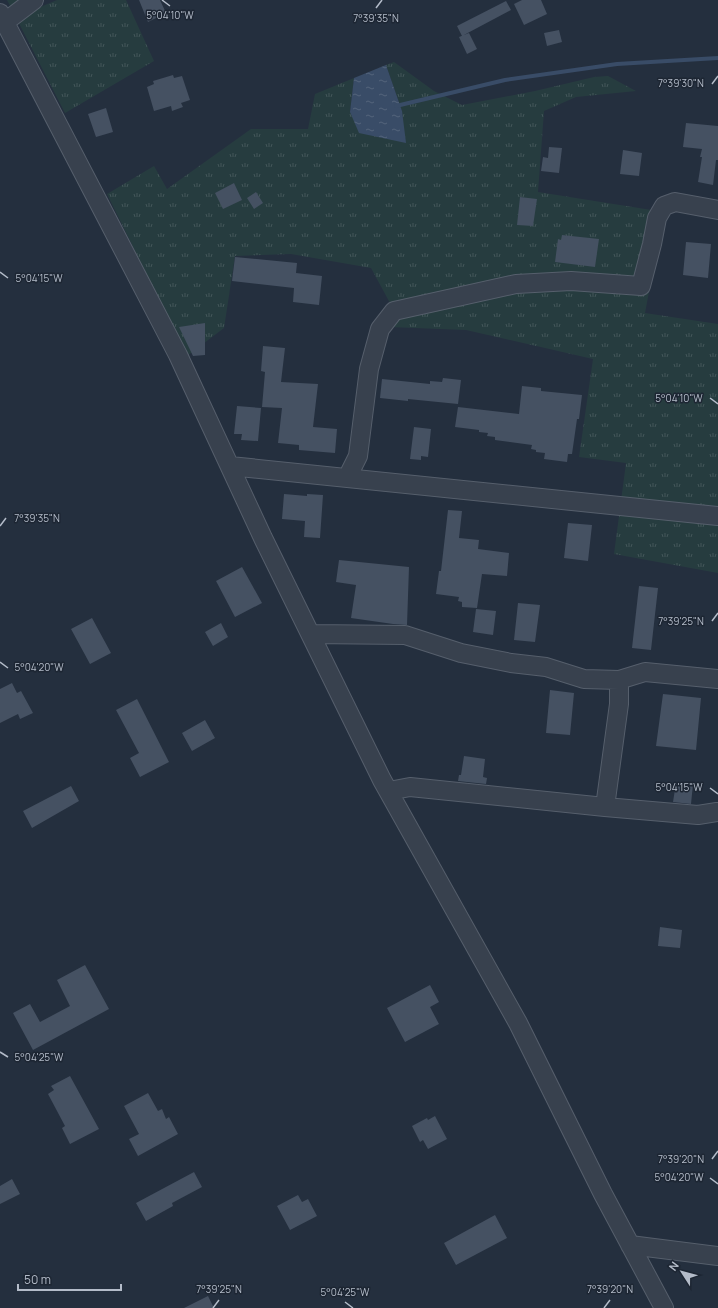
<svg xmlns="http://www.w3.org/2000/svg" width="718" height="1308" viewBox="0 0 718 1308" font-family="Manrope,sans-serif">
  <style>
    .grass { fill: url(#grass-tufts) }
    .water { fill: url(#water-ripples) }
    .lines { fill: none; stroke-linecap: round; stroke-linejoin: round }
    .stream { stroke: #394c67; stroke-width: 4 }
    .building { fill: #455162 }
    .minor-casing { stroke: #565f6c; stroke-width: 20 }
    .minor { stroke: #38414e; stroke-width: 18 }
    .ticks { fill: none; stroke: #b4bcc9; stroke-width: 1.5 }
    .ticks-label { font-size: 10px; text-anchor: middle; fill: #b4bcc9; stroke: #1d2633; stroke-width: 3; stroke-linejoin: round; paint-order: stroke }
  </style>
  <defs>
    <pattern id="grass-tufts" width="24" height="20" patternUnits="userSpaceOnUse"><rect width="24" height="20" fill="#263c3f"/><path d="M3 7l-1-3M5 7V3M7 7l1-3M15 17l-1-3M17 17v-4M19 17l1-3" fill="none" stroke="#435659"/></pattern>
    <pattern id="water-ripples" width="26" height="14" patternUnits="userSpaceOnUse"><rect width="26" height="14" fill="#394c67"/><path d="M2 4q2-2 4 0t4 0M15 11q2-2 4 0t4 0" fill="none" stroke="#53647b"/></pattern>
  </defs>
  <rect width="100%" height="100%" fill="#242f3e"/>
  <path class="grass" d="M 7,0 L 36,0 L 38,8 L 57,0 L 126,0 L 154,61 L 65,113 Z
    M 394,62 L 434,91 L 462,105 L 535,91 L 594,77 L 608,76 L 636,91 L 576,97 L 544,111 L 538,192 L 664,212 L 645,313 L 718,324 L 718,573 L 614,554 L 626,463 L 579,457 L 593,359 L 466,330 L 389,327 L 390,303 L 371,268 L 291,254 L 235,256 L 224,328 L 187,356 L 107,194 L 154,166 L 167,189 L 251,129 L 308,129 L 315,94 L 354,78 L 350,112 L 402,111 L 386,65 Z"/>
  <path class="water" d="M 386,65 L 402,111 L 406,143 L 359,133 L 350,112 L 354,78 Z"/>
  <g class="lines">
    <path class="stream" d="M 396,106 L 505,80 L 617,64 L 718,58"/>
  </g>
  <path class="building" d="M 139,0 L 160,0 L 166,13 L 148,22 Z
    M 522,0 L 541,0 L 547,14 L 524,25 L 514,4 Z
    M 506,1 L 511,10 L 462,36 L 457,26 Z
    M 559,30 L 562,42 L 547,46 L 544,33 Z
    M 469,33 L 477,49 L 467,54 L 459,37 Z
    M 173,75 L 174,78 L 182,76 L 190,100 L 181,103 L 183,107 L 172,111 L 171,106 L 154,111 L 147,87 L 154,84 L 153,81 Z
    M 106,108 L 113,132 L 96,137 L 88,114 Z
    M 686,123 L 718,126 L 718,160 L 716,160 L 713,185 L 698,182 L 702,157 L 700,157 L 702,149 L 683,147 Z
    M 549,147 L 562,148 L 559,173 L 541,171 L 543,157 L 548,158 Z
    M 623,150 L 642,153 L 639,176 L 620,174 Z
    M 234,183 L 242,200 L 223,209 L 215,193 Z
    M 256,192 L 263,203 L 254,209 L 247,198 Z
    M 520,197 L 537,199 L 533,226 L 517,225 Z
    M 562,235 L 599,239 L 595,267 L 555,262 L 558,239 L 561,240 Z
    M 686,242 L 711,244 L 708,278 L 683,275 Z
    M 235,257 L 297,263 L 296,273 L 322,276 L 319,305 L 293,302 L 294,288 L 232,281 Z
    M 205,323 L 205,355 L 193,356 L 179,327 Z
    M 263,346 L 285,348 L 281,382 L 318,384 L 313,427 L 337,429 L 335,453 L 299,450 L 299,445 L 278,443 L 282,408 L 262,407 L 265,372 L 261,371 Z
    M 443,378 L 461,380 L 458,404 L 408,399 L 408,401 L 380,398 L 382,379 L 430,384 L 430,381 L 442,382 Z
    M 522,386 L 541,388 L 541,391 L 582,395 L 579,419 L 577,419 L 572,454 L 568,454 L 567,462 L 544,459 L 545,453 L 536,452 L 536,450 L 531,449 L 532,445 L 495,440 L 495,437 L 487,436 L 488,433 L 479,432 L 479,430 L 455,427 L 458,407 L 519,414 Z
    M 237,406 L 261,408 L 258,441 L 241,440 L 242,434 L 234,434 Z
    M 414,427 L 431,429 L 428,457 L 421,456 L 421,460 L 410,459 Z
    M 284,494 L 307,496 L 307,494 L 323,495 L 320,538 L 304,537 L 305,521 L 282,519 Z
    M 448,510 L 462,511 L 459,538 L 479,540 L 478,549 L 509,553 L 507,576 L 482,574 L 477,608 L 462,607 L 462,602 L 458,601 L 459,597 L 436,594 L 439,571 L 441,571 Z
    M 568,523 L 592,525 L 588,561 L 564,558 Z
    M 339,560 L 409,567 L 407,625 L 393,624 L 351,618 L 356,585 L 336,582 Z
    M 242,567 L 262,603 L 235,617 L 216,581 Z
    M 639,586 L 658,588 L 651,650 L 632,648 Z
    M 518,603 L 540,605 L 535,642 L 514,640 Z
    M 476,609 L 496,611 L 493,635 L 473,632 Z
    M 92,618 L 111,653 L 90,664 L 71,629 Z
    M 221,623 L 228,637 L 213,646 L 205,632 Z
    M 12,683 L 17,693 L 21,691 L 33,713 L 20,719 L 18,714 L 0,723 L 0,689 Z
    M 550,690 L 574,693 L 570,735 L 546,733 Z
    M 663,694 L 701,698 L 696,750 L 656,746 Z
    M 137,699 L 169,762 L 140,777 L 130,758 L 139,753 L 116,710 Z
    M 205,720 L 215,738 L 192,751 L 182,733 Z
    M 464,756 L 485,759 L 483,777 L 487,778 L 486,784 L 458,781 L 459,775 L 461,775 Z
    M 676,783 L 693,784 L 691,804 L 673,802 Z
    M 71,786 L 79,801 L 32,828 L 23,811 Z
    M 660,927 L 682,930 L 680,948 L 658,946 Z
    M 85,965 L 109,1009 L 33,1050 L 13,1013 L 30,1004 L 40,1022 L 70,1006 L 57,980 Z
    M 430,985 L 439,1002 L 430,1007 L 439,1024 L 405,1042 L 387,1008 Z
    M 70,1076 L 99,1129 L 70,1144 L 62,1128 L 65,1126 L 48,1094 L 54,1090 L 51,1086 Z
    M 148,1093 L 158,1111 L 162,1109 L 166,1119 L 169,1117 L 178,1134 L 138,1156 L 129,1139 L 139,1134 L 124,1106 Z
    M 435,1116 L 447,1139 L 428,1149 L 423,1140 L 420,1142 L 412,1126 L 427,1118 L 428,1120 Z
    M 194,1172 L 202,1187 L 172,1203 L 173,1206 L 146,1221 L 136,1203 Z
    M 12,1179 L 20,1194 L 0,1204 L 0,1186 Z
    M 298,1195 L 302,1202 L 308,1199 L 317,1216 L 290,1230 L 277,1206 Z
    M 495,1215 L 507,1238 L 456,1265 L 444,1243 Z
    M 208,1296 L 214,1308 L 184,1308 Z"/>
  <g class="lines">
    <defs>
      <path id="minor" d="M 0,13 L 178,355 L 263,538 L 382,780 L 518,1023 L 603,1194 L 664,1308
        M 5,22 L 34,0
        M 230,466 L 718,516
        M 347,478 L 358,456 L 369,369 L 380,329 L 394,311 L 516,284 L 571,281 L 641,286 L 652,244 L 657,218 L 664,206 L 675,202 L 718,210
        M 311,634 L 405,635 L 461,653 L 511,663 L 546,667 L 584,679 L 619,680 L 645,672 L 718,679
        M 389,791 L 410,787 L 605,807 L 698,815 L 717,812
        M 605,807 L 619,704 L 619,680
        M 630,1245 L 718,1256"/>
    </defs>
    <use href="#minor" class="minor-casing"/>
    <use href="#minor" class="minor"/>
  </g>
  <path class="ticks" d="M 162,0 L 170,6M 376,8 L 382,0M 712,84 L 718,76M 0,272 L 8,278M 710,398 L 718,404M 0,526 L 6,518M 712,621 L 718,613M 0,662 L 8,668M 710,788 L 718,794M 0,1052 L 8,1057M 712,1159 L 718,1151M 710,1178 L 718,1184M 345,1302 L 353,1308M 213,1308 L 219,1300M 604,1308 L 610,1300"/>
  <g class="ticks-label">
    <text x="170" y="19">5°04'10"W</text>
    <text x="376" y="22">7°39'35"N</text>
    <text x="681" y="87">7°39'30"N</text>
    <text x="39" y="282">5°04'15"W</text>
    <text x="679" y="402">5°04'10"W</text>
    <text x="37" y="522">7°39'35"N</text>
    <text x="681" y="625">7°39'25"N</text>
    <text x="39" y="671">5°04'20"W</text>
    <text x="679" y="791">5°04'15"W</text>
    <text x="39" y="1061">5°04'25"W</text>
    <text x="681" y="1163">7°39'20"N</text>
    <text x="679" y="1181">5°04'20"W</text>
    <text x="219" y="1293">7°39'25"N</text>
    <text x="610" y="1293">7°39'20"N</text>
    <text x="345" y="1296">5°04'25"W</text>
  </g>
  <g transform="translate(682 1272) rotate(306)" stroke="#1d2633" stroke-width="3" paint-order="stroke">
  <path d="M0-3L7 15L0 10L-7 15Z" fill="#b4bcc9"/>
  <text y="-6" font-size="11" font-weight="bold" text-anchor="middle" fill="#b4bcc9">N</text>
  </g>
  <path d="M18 1284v6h103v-6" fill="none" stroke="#b4bcc9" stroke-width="2"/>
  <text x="24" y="1284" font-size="12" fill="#b4bcc9" stroke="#1d2633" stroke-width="3" paint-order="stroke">50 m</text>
</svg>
